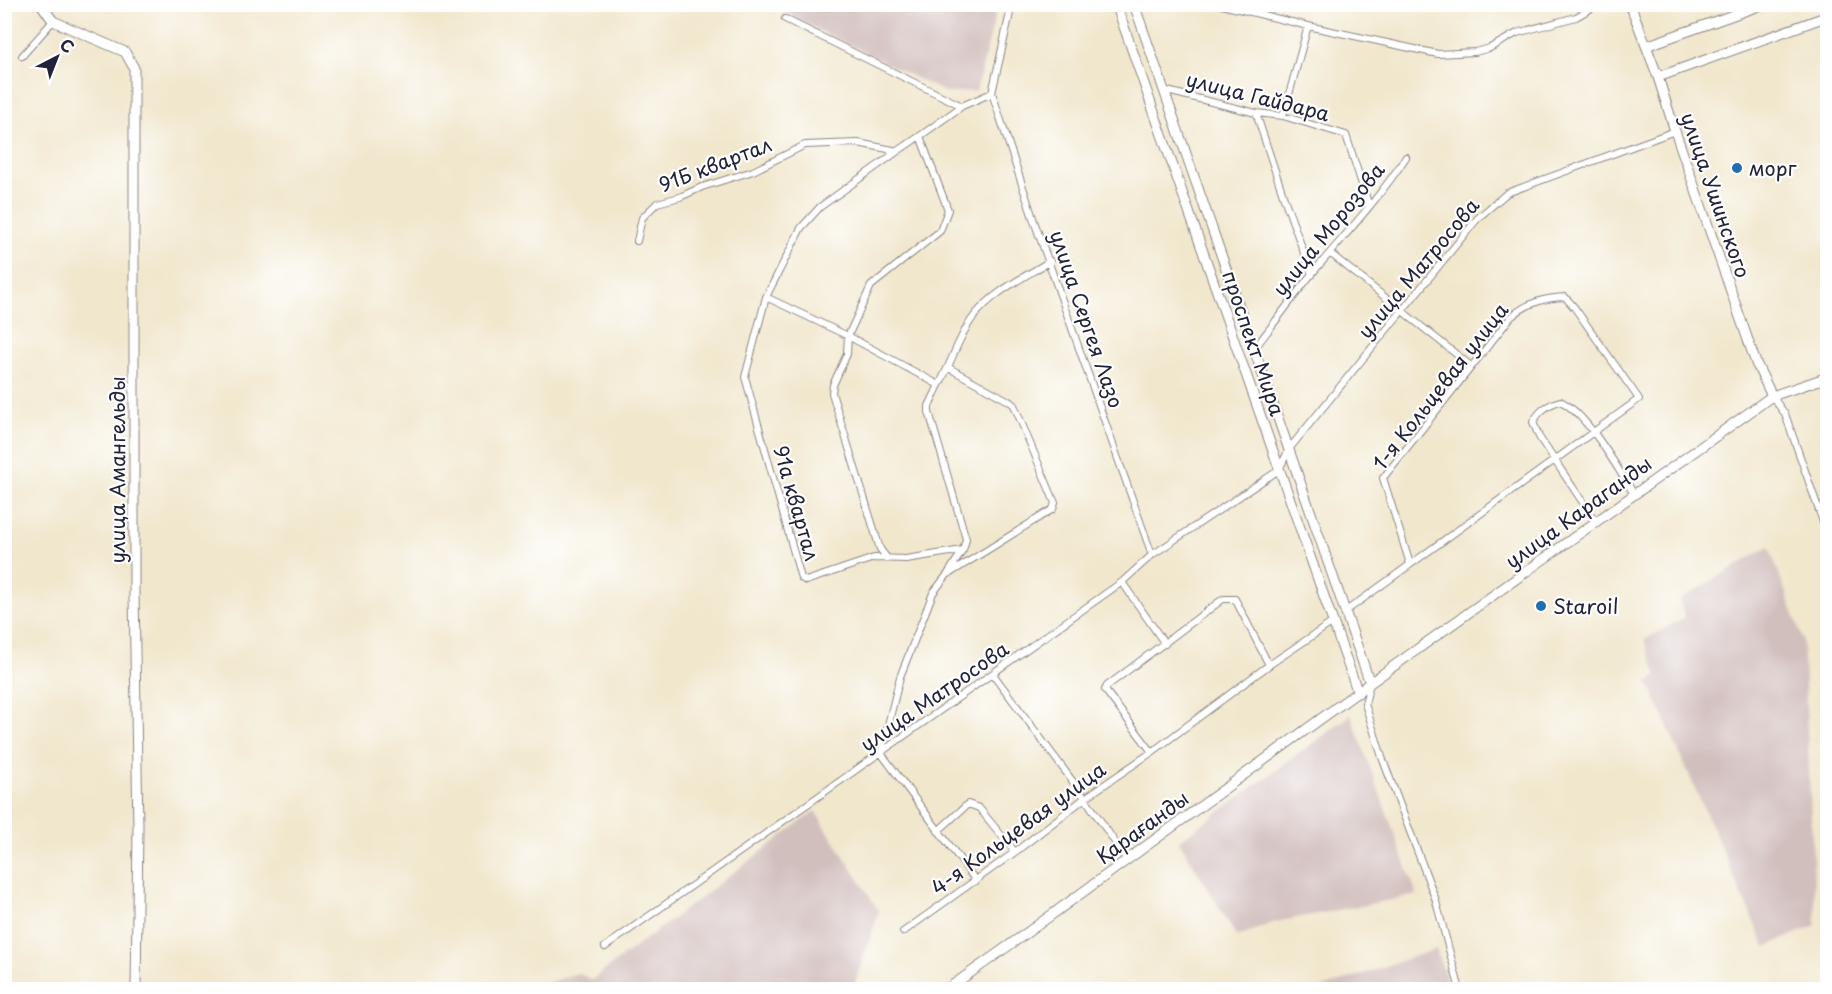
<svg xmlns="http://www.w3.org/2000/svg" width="1832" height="994" viewBox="0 0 1832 994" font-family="'Playpen Sans',sans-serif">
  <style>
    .industrial { fill: #d1bfbd }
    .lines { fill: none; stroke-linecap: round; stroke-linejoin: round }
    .street-casing { stroke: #8a8484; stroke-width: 8 }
    .secondary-casing { stroke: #8a8484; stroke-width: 11 }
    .street { stroke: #fff; stroke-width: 6 }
    .secondary { stroke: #fff; stroke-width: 9 }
    .poi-dot { fill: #1f6fb2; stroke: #fff; stroke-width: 2 }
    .labels { text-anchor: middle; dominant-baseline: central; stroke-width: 4.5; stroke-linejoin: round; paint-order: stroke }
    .street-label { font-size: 20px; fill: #22223b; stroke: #fff }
    .poi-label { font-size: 20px; fill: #22223b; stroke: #fff; text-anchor: start }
  </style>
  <rect width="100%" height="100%" fill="#fff"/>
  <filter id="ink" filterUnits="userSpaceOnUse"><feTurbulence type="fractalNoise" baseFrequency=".0167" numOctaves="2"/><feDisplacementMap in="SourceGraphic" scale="12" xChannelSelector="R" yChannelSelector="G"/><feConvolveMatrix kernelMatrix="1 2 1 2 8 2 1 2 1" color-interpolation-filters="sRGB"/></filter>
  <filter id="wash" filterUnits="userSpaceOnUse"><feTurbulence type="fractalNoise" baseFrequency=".008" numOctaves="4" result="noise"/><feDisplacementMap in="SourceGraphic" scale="24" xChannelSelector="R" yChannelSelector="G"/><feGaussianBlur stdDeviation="1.35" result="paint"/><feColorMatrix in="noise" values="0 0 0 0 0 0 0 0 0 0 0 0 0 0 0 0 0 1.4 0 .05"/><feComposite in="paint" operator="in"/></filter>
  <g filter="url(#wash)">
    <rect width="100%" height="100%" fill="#f1e7cd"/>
    <path class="industrial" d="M 773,5 L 773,4 L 998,5 L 976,91 L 946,93 L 773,7 Z
      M 1769,546 L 1803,640 L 1816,925 L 1765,947 L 1648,682 L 1657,676 L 1644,640 L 1684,618 L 1680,600 Z
      M 1351,715 L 1417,895 L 1275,922 L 1237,937 L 1179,841 Z
      M 815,811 L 879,911 L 853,989 L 531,989 L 533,987 L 578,973 L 592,980 Z
      M 1436,949 L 1450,989 L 1319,989 Z"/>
  </g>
  <g filter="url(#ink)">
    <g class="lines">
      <defs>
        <path id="street" d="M 1218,4 L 1308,26 L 1438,54 L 1475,52 L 1490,48 L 1517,33 L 1576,17 L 1599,4
          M 785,19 L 962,106 L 992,93 L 1033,218 L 1152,555
          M 22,56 L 53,21
          M 1163,90 L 1256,113 L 1283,116 L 1346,135 L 1369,206
          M 992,93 L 1012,4
          M 1256,113 L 1285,201 L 1312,275
          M 1283,116 L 1308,26
          M 920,136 L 962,106
          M 898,151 L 820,207 L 801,228 L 766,297 L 745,377 L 801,578 L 806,581 L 874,558 L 906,559 L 963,550
          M 637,241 L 642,218 L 657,203 L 680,197 L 702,187 L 753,171 L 805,145 L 858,143 L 898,151 L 920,136 L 948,210 L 940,231 L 871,286 L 848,336 L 847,354 L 833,385 L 832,393 L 880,549 L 887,558
          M 1331,254 L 1471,366
          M 766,297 L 848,336 L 939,385 C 951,364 958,338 972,319 C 991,293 1023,278 1050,261
          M 1254,349 C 1273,325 1291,300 1310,276 C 1343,237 1378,200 1406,157
          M 949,368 L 1009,401 L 1014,405 L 1055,503 L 1053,509 L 947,575 L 933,593 L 900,677 L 881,753 L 976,881
          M 939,385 L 929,406 L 929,412 L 966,539 L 963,550 L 949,572
          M 1772,396 L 1785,414 L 1828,536
          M 1596,522 L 1539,437 L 1533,422 C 1540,410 1547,405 1560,401 C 1587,413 1617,468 1634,494
          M 1122,582 L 1165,644
          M 1346,611 L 1639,399 L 1574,307 L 1565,297 C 1544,298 1527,303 1511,317 L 1383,478 L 1410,564
          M 993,674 L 1085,798 L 1127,860
          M 1370,683 L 1365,704 L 1383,760 L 1435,898 L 1460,990
          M 1152,752 L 1105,690 L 1107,686 L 1223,599 L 1235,599 L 1269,665
          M 938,831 L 968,804 L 979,808 L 1015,852
          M 903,932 L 1015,852 L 1085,798 L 1152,752 L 1269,665 L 1333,622
          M 605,947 L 1122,582 L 1152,555 L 1279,470 L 1289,449 L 1478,218 L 1507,193 L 1675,131"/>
        <path id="secondary" d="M 41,4 L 53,21 L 125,52 L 134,68 L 134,593 L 138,827 L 136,990
          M 1116,4 L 1358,693
          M 1134,4 L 1370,683
          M 1630,4 L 1658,77 L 1675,131 L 1756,363 L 1772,396
          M 1646,46 L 1764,4
          M 1658,77 L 1828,16
          M 946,990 L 1028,932 L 1370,683 L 1747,414 L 1772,396 L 1828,377"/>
      </defs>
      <use href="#street" class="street-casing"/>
      <use href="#secondary" class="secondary-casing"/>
      <use href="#street" class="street"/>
      <use href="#secondary" class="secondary"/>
    </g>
  </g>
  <g class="poi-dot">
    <circle cx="1737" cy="168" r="6"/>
    <circle cx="1541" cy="606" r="6"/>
  </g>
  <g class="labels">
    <g class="street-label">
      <text transform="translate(1258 96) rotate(14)">улица Гайдара</text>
      <text transform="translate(715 164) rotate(-21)">91Б квартал</text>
      <text transform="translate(1716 195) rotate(71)">улица Ушинского</text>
      <text transform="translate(1328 229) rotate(-51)">улица Морозова</text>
      <text transform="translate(1418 268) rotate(-50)">улица Матросова</text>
      <text transform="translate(1087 319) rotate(71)">улица Сергея Лазо</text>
      <text transform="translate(1254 343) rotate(71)">проспект Мира</text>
      <text transform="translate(1440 386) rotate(-52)">1-я Кольцевая улица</text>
      <text transform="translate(117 470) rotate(-90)">улица Амангельды</text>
      <text transform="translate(797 503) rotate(74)">91а квартал</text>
      <text transform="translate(1578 512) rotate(-36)">улица Караганды</text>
      <text transform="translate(934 696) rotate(-35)">улица Матросова</text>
      <text transform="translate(1142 827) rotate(-36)">Қарағанды</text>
      <text transform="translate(1018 828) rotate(-36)">4-я Кольцевая улица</text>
    </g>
    <g class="poi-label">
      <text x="1749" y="168">морг</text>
      <text x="1553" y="606">Staroil</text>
    </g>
  </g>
  <rect width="1832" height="994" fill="none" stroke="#fff" stroke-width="24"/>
  <g transform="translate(57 57) rotate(42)" stroke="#ffffff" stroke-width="4.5" paint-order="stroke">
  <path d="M0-4.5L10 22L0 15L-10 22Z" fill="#22223b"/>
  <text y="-9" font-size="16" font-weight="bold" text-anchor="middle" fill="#22223b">С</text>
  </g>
</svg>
